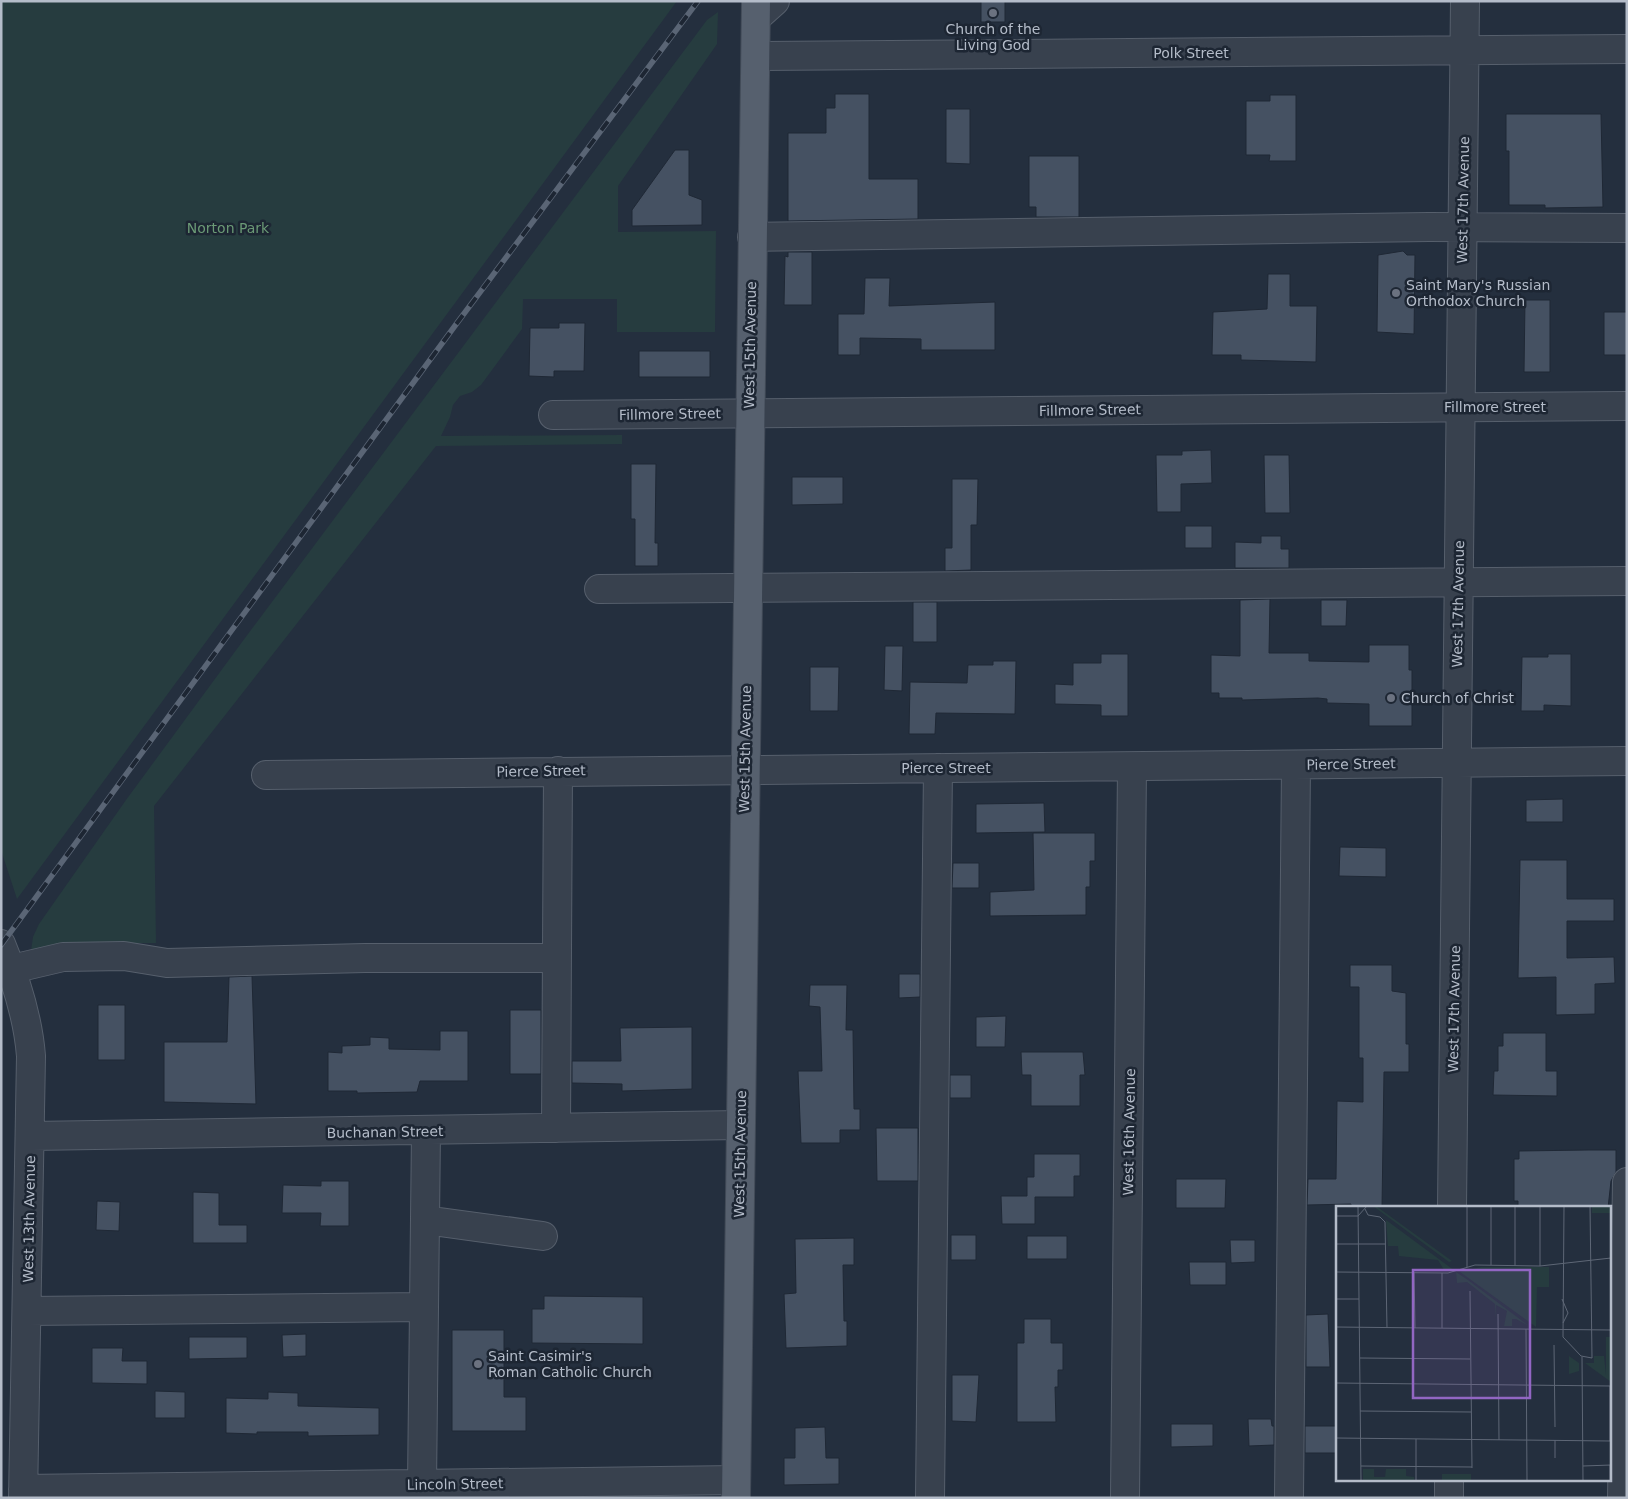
<svg xmlns="http://www.w3.org/2000/svg" width="1628" height="1499" viewBox="0 0 1628 1499" font-family="'DejaVu Sans',sans-serif">
  <style>
    .green { fill: #263c3f }
    .building { fill: #455162; stroke: #1f2835 }
    .lines { fill: none; stroke-linecap: round; stroke-linejoin: round }
    .minor-casing { stroke: #565f6c; stroke-width: 30 }
    .major-casing { stroke: #414a57; stroke-width: 30 }
    .minor { stroke: #38414e; stroke-width: 28 }
    .major { stroke: #56606e; stroke-width: 28 }
    .rail-casing { stroke: #5a6575; stroke-width: 5.5 }
    .rail { stroke: #1d2633; stroke-width: 4; stroke-dasharray: 11; stroke-linecap: butt }
    .worship-dot { fill: #6b7280; stroke: #1d2633; stroke-width: 2 }
    .labels { text-anchor: middle; dominant-baseline: central; stroke-width: 5; stroke-linejoin: round; paint-order: stroke }
    .poi-label { font-size: 14px; fill: #b4bcc9; stroke: #1d2633; text-anchor: start }
    .street-label { font-size: 14px; fill: #b4bcc9; stroke: #1d2633 }
    .park-label { font-size: 14px; fill: #6b9a76; stroke: #1d2633 }
    .inset-road { fill: none; stroke: #5e6776; stroke-width: 1 }
    .view { fill: #9266c3; fill-opacity: 0.15; stroke: #9266c3; stroke-width: 2.5 }
    .inset-edge { fill: none; stroke: #b4bcc9; stroke-width: 2.5 }
  </style>
  <rect width="100%" height="100%" fill="#242f3e"/>
  <path class="green" d="M 1,1 L 677,1 L 17,899 L 1,850 Z
    M 718,12 L 717,44 L 618,186 L 618,232 L 716,231 L 715,332 L 617,332 L 617,299 L 523,299 L 522,329 L 481,385 L 472,392 L 460,396 L 453,405 L 450,417 L 441,436 L 622,435 L 622,444 L 436,446 L 154,806 L 156,943 L 61,943 L 48,959 L 31,951 L 33,937 L 39,924 L 126,800 L 245,638 L 707,20 Z"/>
  <path class="building" d="M 981,1 L 1005,1 L 1005,22 L 981,22 Z
    M 835,94 L 869,94 L 869,179 L 918,179 L 918,219 L 788,221 L 788,133 L 826,133 L 826,108 L 835,108 Z
    M 1270,95 L 1296,95 L 1296,161 L 1269,161 L 1270,155 L 1246,155 L 1246,101 L 1270,101 Z
    M 946,109 L 970,109 L 970,164 L 946,163 Z
    M 1506,114 L 1601,114 L 1603,207 L 1545,208 L 1545,205 L 1509,205 L 1509,151 L 1506,151 Z
    M 675,150 L 689,150 L 689,195 L 702,200 L 702,225 L 632,226 L 632,210 Z
    M 1029,156 L 1079,156 L 1079,217 L 1036,217 L 1036,207 L 1029,207 Z
    M 1403,251 L 1407,255 L 1415,255 L 1414,334 L 1377,332 L 1378,255 Z
    M 788,252 L 812,252 L 812,305 L 784,305 L 785,256 L 788,257 Z
    M 1268,274 L 1290,274 L 1290,306 L 1317,306 L 1316,362 L 1241,360 L 1241,355 L 1212,355 L 1213,312 L 1267,309 Z
    M 865,278 L 890,278 L 889,306 L 995,302 L 995,350 L 921,350 L 921,339 L 860,338 L 860,355 L 838,355 L 838,314 L 864,314 Z
    M 1525,300 L 1550,300 L 1550,372 L 1524,372 Z
    M 1604,312 L 1627,312 L 1627,355 L 1604,355 Z
    M 559,323 L 585,323 L 584,371 L 554,371 L 554,377 L 529,376 L 530,328 L 559,328 Z
    M 639,351 L 710,351 L 710,377 L 639,377 Z
    M 1211,450 L 1212,483 L 1181,484 L 1181,512 L 1157,512 L 1156,455 L 1182,455 L 1182,451 Z
    M 1264,455 L 1289,455 L 1290,513 L 1265,513 Z
    M 631,464 L 656,464 L 655,543 L 658,543 L 658,566 L 635,566 L 635,519 L 631,519 Z
    M 792,477 L 843,477 L 843,504 L 792,505 Z
    M 952,479 L 978,479 L 977,525 L 971,525 L 971,570 L 945,571 L 945,548 L 952,548 Z
    M 1185,526 L 1212,526 L 1212,548 L 1185,548 Z
    M 1261,536 L 1281,536 L 1281,549 L 1289,549 L 1289,568 L 1235,568 L 1235,542 L 1261,543 Z
    M 1270,599 L 1269,653 L 1309,653 L 1309,661 L 1369,662 L 1369,645 L 1409,645 L 1409,670 L 1412,670 L 1412,726 L 1369,726 L 1369,704 L 1327,703 L 1327,699 L 1318,698 L 1242,700 L 1242,698 L 1219,698 L 1219,693 L 1211,693 L 1211,655 L 1240,656 L 1240,600 Z
    M 1321,600 L 1347,600 L 1346,626 L 1321,626 Z
    M 913,602 L 937,602 L 937,642 L 913,642 Z
    M 885,646 L 903,646 L 902,691 L 884,690 Z
    M 1101,654 L 1128,654 L 1128,716 L 1101,716 L 1101,705 L 1055,704 L 1055,684 L 1073,685 L 1073,663 L 1101,663 Z
    M 1548,654 L 1571,654 L 1571,706 L 1544,705 L 1544,711 L 1521,711 L 1522,657 L 1548,657 Z
    M 993,661 L 1016,661 L 1015,714 L 936,713 L 935,734 L 909,734 L 910,682 L 967,683 L 968,665 L 993,665 Z
    M 810,667 L 839,667 L 838,711 L 810,711 Z
    M 1563,799 L 1563,822 L 1526,822 L 1526,800 Z
    M 1044,803 L 1045,832 L 976,833 L 976,804 Z
    M 1033,833 L 1095,833 L 1095,861 L 1090,861 L 1090,887 L 1086,887 L 1086,915 L 990,916 L 990,892 L 1034,890 Z
    M 1340,847 L 1386,848 L 1386,877 L 1339,876 Z
    M 1520,860 L 1567,860 L 1567,899 L 1614,899 L 1614,921 L 1567,921 L 1567,958 L 1614,957 L 1615,983 L 1595,984 L 1595,1014 L 1556,1015 L 1556,977 L 1518,978 Z
    M 953,863 L 979,863 L 979,888 L 952,888 Z
    M 1350,965 L 1392,965 L 1392,991 L 1406,993 L 1406,1044 L 1409,1044 L 1409,1072 L 1384,1072 L 1382,1208 L 1351,1208 L 1351,1204 L 1307,1205 L 1308,1179 L 1336,1179 L 1337,1101 L 1363,1102 L 1363,1058 L 1359,1058 L 1359,987 L 1350,987 Z
    M 899,974 L 920,974 L 920,997 L 899,998 Z
    M 252,976 L 256,1104 L 164,1102 L 164,1042 L 227,1042 L 229,977 Z
    M 810,985 L 847,985 L 846,1030 L 853,1030 L 854,1109 L 860,1109 L 860,1130 L 840,1130 L 840,1143 L 801,1143 L 798,1071 L 822,1071 L 820,1007 L 809,1006 Z
    M 98,1005 L 125,1005 L 125,1060 L 98,1060 Z
    M 510,1010 L 541,1010 L 541,1074 L 510,1074 Z
    M 1006,1016 L 1005,1047 L 976,1047 L 976,1017 Z
    M 692,1027 L 692,1089 L 622,1091 L 622,1084 L 572,1083 L 572,1061 L 621,1061 L 620,1028 Z
    M 440,1031 L 468,1031 L 468,1081 L 420,1081 L 417,1092 L 357,1093 L 357,1091 L 328,1091 L 328,1052 L 342,1053 L 342,1046 L 370,1045 L 370,1037 L 389,1038 L 389,1049 L 440,1050 Z
    M 1503,1033 L 1546,1033 L 1546,1071 L 1557,1071 L 1557,1096 L 1493,1095 L 1494,1071 L 1498,1071 L 1498,1046 L 1503,1046 Z
    M 1021,1052 L 1083,1052 L 1085,1075 L 1080,1075 L 1080,1106 L 1031,1106 L 1031,1075 L 1022,1075 Z
    M 950,1075 L 971,1075 L 971,1098 L 950,1098 Z
    M 876,1128 L 918,1128 L 918,1181 L 877,1181 Z
    M 1588,1150 L 1616,1150 L 1616,1172 L 1611,1181 L 1608,1208 L 1518,1208 L 1518,1201 L 1514,1201 L 1514,1159 L 1519,1159 L 1519,1151 Z
    M 1034,1154 L 1080,1154 L 1080,1176 L 1074,1176 L 1074,1197 L 1035,1197 L 1035,1224 L 1002,1224 L 1001,1196 L 1027,1196 L 1027,1177 L 1034,1177 Z
    M 1176,1179 L 1226,1179 L 1225,1208 L 1176,1208 Z
    M 321,1181 L 349,1181 L 349,1226 L 320,1226 L 321,1213 L 282,1213 L 283,1185 L 321,1186 Z
    M 193,1192 L 219,1193 L 219,1225 L 247,1225 L 247,1243 L 193,1243 Z
    M 97,1201 L 120,1202 L 119,1231 L 96,1230 Z
    M 951,1235 L 976,1235 L 976,1260 L 951,1260 Z
    M 1027,1236 L 1067,1236 L 1067,1259 L 1027,1259 Z
    M 854,1238 L 854,1265 L 843,1265 L 844,1321 L 847,1321 L 847,1346 L 786,1348 L 784,1294 L 796,1293 L 795,1239 Z
    M 1230,1240 L 1255,1240 L 1255,1262 L 1231,1263 Z
    M 1189,1262 L 1226,1262 L 1226,1285 L 1190,1285 Z
    M 544,1296 L 643,1297 L 643,1344 L 532,1343 L 532,1309 L 544,1309 Z
    M 1328,1314 L 1330,1367 L 1306,1367 L 1306,1315 Z
    M 1024,1319 L 1051,1319 L 1051,1343 L 1063,1343 L 1063,1370 L 1058,1370 L 1058,1387 L 1055,1387 L 1056,1422 L 1017,1422 L 1017,1343 L 1024,1343 Z
    M 452,1330 L 504,1330 L 504,1397 L 526,1397 L 526,1431 L 452,1431 Z
    M 306,1334 L 306,1356 L 283,1357 L 282,1335 Z
    M 189,1337 L 247,1337 L 247,1358 L 189,1359 Z
    M 92,1348 L 123,1348 L 122,1361 L 147,1361 L 147,1384 L 92,1383 Z
    M 952,1375 L 979,1375 L 976,1422 L 952,1421 Z
    M 155,1391 L 185,1392 L 185,1418 L 155,1418 Z
    M 268,1392 L 298,1393 L 298,1406 L 379,1408 L 379,1435 L 308,1436 L 308,1432 L 257,1432 L 257,1434 L 226,1433 L 226,1398 L 268,1399 Z
    M 1248,1419 L 1271,1419 L 1272,1426 L 1274,1426 L 1274,1445 L 1249,1446 Z
    M 1171,1424 L 1213,1424 L 1213,1446 L 1171,1447 Z
    M 1305,1426 L 1337,1426 L 1337,1453 L 1305,1453 Z
    M 825,1427 L 826,1458 L 839,1458 L 839,1484 L 784,1485 L 784,1458 L 795,1458 L 795,1428 Z"/>
  <g class="lines">
    <defs>
      <path id="minor" d="M 756,18 L 775,1
        M 756,56 L 1627,49
        M 752,237 L 1429,227 L 1627,228
        M 553,415 L 1627,406
        M 599,589 L 1627,581
        M 266,775 L 1627,761
        M 1,944 C 16,980 28,1017 31,1056 L 23,1498
        M 12,969 L 63,957 L 124,956 L 167,963 L 365,958 L 557,958
        M 556,1128 L 558,771
        M 31,1136 L 740,1125
        M 1452,1208 L 1465,1
        M 425,1220 L 543,1236
        M 27,1311 L 424,1307
        M 422,1485 L 426,1131
        M 23,1489 L 736,1480
        M 930,1498 L 938,768
        M 1125,1498 L 1132,767
        M 1289,1498 L 1296,765
        M 1449,1498 L 1449,1480
        M 1622,1498 L 1627,1182"/>
      <path id="major" d="M 736,1498 L 756,1"/>
    </defs>
    <use href="#minor" class="minor-casing"/>
    <use href="#major" class="major-casing"/>
    <use href="#minor" class="minor"/>
    <use href="#major" class="major"/>
    <defs>
      <path id="rail" d="M 1,945 L 457,323 L 698,1"/>
    </defs>
    <use href="#rail" class="rail-casing"/>
    <use href="#rail" class="rail"/>
  </g>
  <g class="worship-dot">
    <circle cx="993" cy="13" r="5"/>
    <circle cx="1396" cy="293" r="5"/>
    <circle cx="1391" cy="698" r="5"/>
    <circle cx="478" cy="1364" r="5"/>
  </g>
  <g class="labels">
    <g class="poi-label">
      <text x="993" y="29" text-anchor="middle">Church of the<tspan x="993" dy="16">Living God</tspan></text>
      <text x="1406" y="285">Saint Mary's Russian<tspan x="1406" dy="16">Orthodox Church</tspan></text>
      <text x="1401" y="698">Church of Christ</text>
      <text x="488" y="1356">Saint Casimir's<tspan x="488" dy="16">Roman Catholic Church</tspan></text>
    </g>
    <g class="street-label">
      <text x="1191" y="53">Polk Street</text>
      <text transform="translate(1463 200) rotate(-89)">West 17th Avenue</text>
      <text transform="translate(750 345) rotate(-89)">West 15th Avenue</text>
      <text x="1495" y="407">Fillmore Street</text>
      <text transform="translate(1090 410) rotate(-1)">Fillmore Street</text>
      <text transform="translate(670 414) rotate(-1)">Fillmore Street</text>
      <text transform="translate(1458 604) rotate(-89)">West 17th Avenue</text>
      <text transform="translate(745 749) rotate(-89)">West 15th Avenue</text>
      <text transform="translate(1351 764) rotate(-1)">Pierce Street</text>
      <text x="946" y="768">Pierce Street</text>
      <text transform="translate(541 771) rotate(-1)">Pierce Street</text>
      <text transform="translate(1454 1009) rotate(-89)">West 17th Avenue</text>
      <text transform="translate(385 1132) rotate(-1)">Buchanan Street</text>
      <text transform="translate(1129 1132) rotate(-89)">West 16th Avenue</text>
      <text transform="translate(740 1154) rotate(-89)">West 15th Avenue</text>
      <text transform="translate(29 1219) rotate(-89)">West 13th Avenue</text>
      <text transform="translate(455 1484) rotate(-1)">Lincoln Street</text>
    </g>
    <g class="park-label">
      <text x="228" y="228">Norton Park</text>
    </g>
  </g>
  <g transform="translate(1336 1206)">
    <rect width="275" height="275" fill="#242f3e"/>
    <path d="M 37,0 L 40,0 L 116,55 L 113,56 ZM 256,0 L 275,0 L 275,7 L 256,7 ZM 50,14 L 115,62 L 118,64 L 108,64 L 102,54 L 63,50 L 62,40 L 52,40 ZM 145,61 L 213,61 L 213,81 L 201,81 L 200,121 L 124,66 ZM 120,66 L 132,74 L 193,120 L 180,113 L 176,113 L 176,120 L 168,120 L 171,105 L 160,99 L 160,113 L 159,98 L 131,76 L 121,77 ZM 270,131 L 275,131 L 275,176 L 249,157 L 258,157 L 258,150 L 268,150 L 270,169 ZM 233,150 L 243,157 L 243,165 L 233,168 ZM 27,263 L 38,263 L 38,271 L 49,271 L 50,263 L 70,263 L 70,270 L 78,271 L 78,275 L 27,275 ZM 106,268 L 135,268 L 135,275 L 106,275 Z" fill="#263c3f"/>
    <path class="inset-road" d="M 22,0 L 25,275M 131,0 L 131,61M 155,0 L 155,59M 179,0 L 179,60M 204,0 L 204,60M 228,0 L 227,131 L 245,150M 29,3 L 32,9 L 44,11 L 49,16 L 51,122M 0,10 L 22,10 L 31,0M 0,38 L 50,38M 0,66 L 112,67 L 139,59 L 204,60 L 275,52M 78,66 L 79,122M 106,67 L 106,122M 134,85 L 136,262M 0,93 L 23,93M 226,93 L 232,107 L 227,117M 162,108 L 163,234M 0,121 L 275,124M 190,123 L 191,275M 218,139 L 219,221M 245,150 L 256,152 L 254,0M 246,151 L 247,275M 24,152 L 134,153M 0,177 L 275,180M 274,180 L 274,235M 24,205 L 135,206M 0,232 L 275,235M 80,233 L 80,275M 219,234 L 219,252M 25,260 L 136,261M 247,260 L 275,259M 274,275 L 274,259"/>
    <path class="view" d="M 77,64 L 194,64 L 194,192 L 77,192 Z"/>
    <rect width="275" height="275" class="inset-edge"/>
  </g>
  <rect width="1628" height="1499" fill="none" stroke="#b4bcc9" stroke-width="5"/>
</svg>
